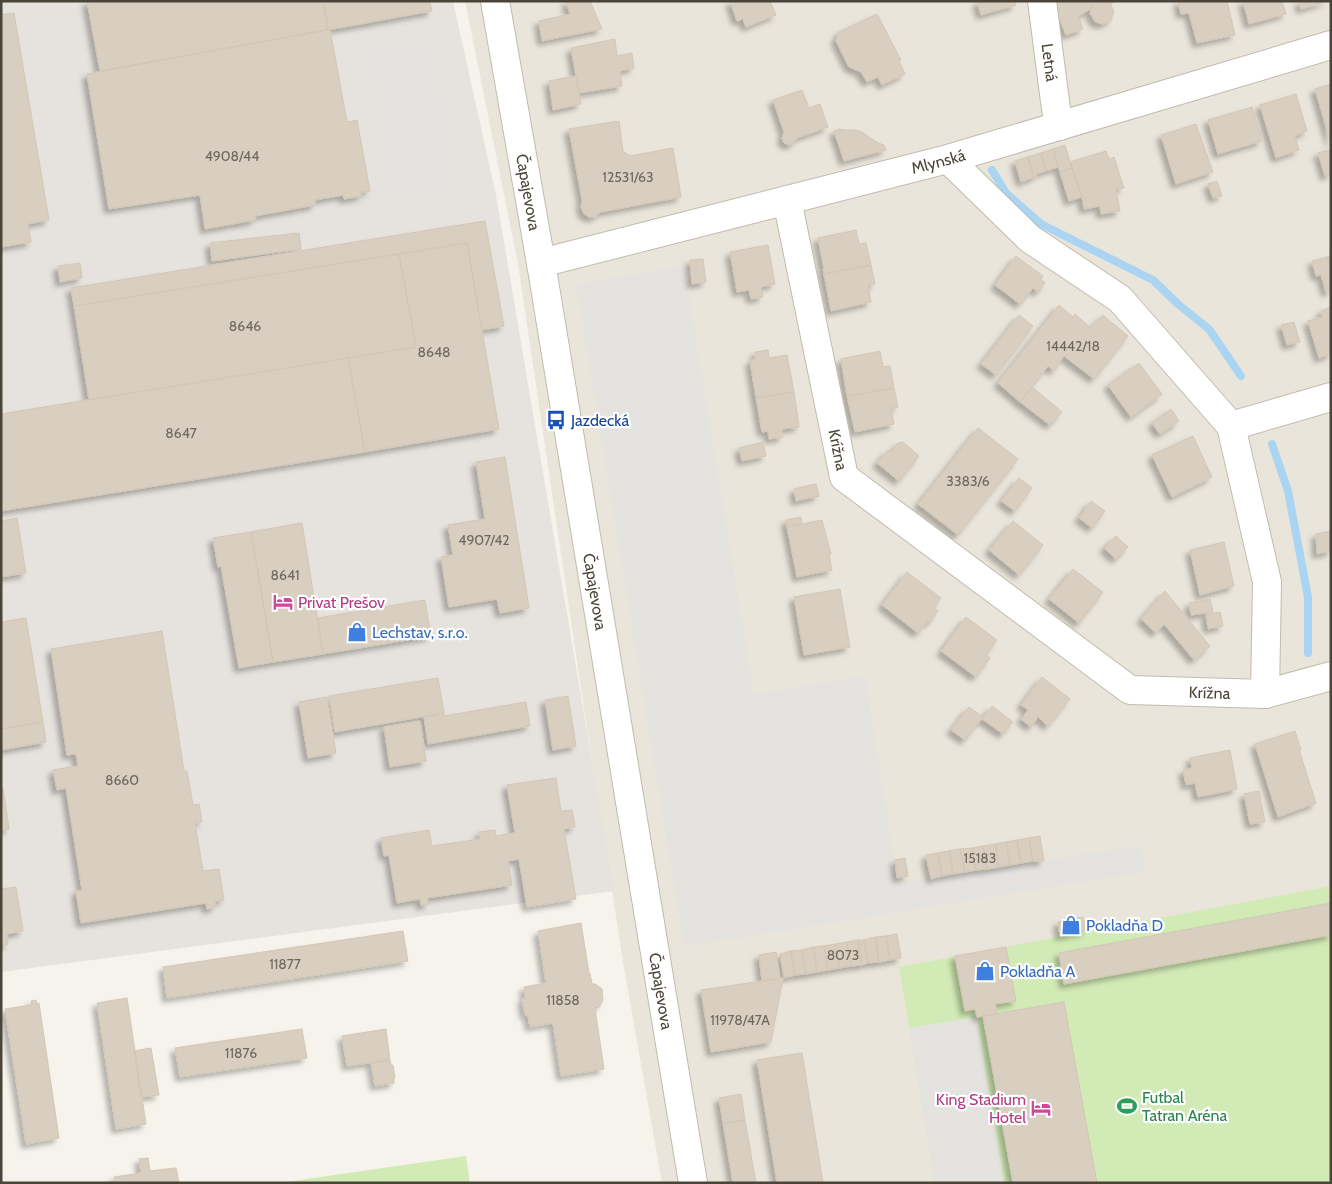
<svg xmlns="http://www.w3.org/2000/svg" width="1332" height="1184" viewBox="0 0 1332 1184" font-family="Cabin,sans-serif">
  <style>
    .residential { fill: #eae5da }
    .industrial { fill: #e6e2dd }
    .green { fill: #d2eab5 }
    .parking { fill: #e5e3e0 }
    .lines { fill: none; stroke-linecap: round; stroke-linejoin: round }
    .stream { stroke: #a9d4f2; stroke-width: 8 }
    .building { fill: #d8cfc1; stroke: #d3c7b4; filter: url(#shadow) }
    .minor-casing { stroke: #c2bbae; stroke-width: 30 }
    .minor { stroke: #fff; stroke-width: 28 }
    .labels { text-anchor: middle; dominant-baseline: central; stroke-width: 4.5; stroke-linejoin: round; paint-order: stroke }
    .number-label { font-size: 14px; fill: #6e675b }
    .street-label { font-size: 16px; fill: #4b4439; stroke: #fff }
    .transit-label { font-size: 16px; fill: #164399; stroke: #fff; text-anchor: start }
    .hotel-label { font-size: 16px; fill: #b23c85; stroke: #fff; text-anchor: start }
    .shop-label { font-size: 16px; fill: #366cbe; stroke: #fff; text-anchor: start }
    .leisure-label { font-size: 16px; fill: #27864d; stroke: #fff; text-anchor: start }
  </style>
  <defs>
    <filter id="shadow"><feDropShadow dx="-4.5" dy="4.5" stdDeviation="2.5" flood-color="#0004"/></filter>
  </defs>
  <rect width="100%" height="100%" fill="#f6f3ec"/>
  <path class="residential" d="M 465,1 L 1331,1 L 1331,1183 L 662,1183 L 623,962 L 584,709 L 518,264 Z"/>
  <path class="industrial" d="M 1,1 L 453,1 L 496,195 L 614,891 L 1,972 Z"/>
  <path class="green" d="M 1331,886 L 1331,1183 L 935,1183 L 899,967 Z
    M 466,1156 L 470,1183 L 279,1183 Z"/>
  <path class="parking" d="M 433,39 L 456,194 L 392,204 L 370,48 Z
    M 684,266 L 754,694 L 865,676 L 898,884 L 1141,845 L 1146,872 L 684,947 L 576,284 Z
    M 977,1017 L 1004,1183 L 935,1183 L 909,1028 Z"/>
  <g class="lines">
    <path class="stream" d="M 992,170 L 1006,193 L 1041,224 L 1153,280 L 1179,305 L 1209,329 L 1241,376
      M 1272,444 L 1288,491 L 1308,597 L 1308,653"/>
  </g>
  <path class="building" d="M 87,1 L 323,1 L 328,30 L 100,71 Z
    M 323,1 L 430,1 L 432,11 L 328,30 Z
    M 566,1 L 590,1 L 602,29 L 542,41 L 539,21 L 570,14 Z
    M 730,1 L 770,1 L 776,15 L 746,27 L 743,19 L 737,21 Z
    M 977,1 L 1015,1 L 1016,5 L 981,15 Z
    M 1055,1 L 1091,1 L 1093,4 L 1091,9 L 1078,16 L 1083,29 L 1066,35 L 1053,2 Z
    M 1091,1 L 1115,1 L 1110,4 L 1114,11 L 1111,20 L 1103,24 L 1095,22 L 1090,13 L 1093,4 Z
    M 1178,1 L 1227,1 L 1235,35 L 1197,43 L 1189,13 L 1181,14 Z
    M 1243,1 L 1282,1 L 1286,14 L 1249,24 Z
    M 1299,1 L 1328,1 L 1301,9 Z
    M 14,13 L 49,220 L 28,224 L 31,242 L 1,247 L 1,15 Z
    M 877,14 L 901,60 L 899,61 L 905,74 L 882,85 L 878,77 L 867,82 L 861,72 L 849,67 L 836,41 L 839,32 Z
    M 330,29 L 347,122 L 357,120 L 370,191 L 361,192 L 362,196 L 344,199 L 343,195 L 315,200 L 315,205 L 255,216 L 255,220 L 205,229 L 200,195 L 109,209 L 87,74 Z
    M 615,39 L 617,56 L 632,53 L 634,68 L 620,71 L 622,86 L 579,93 L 571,48 Z
    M 576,76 L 581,104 L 553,110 L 549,81 Z
    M 1331,84 L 1331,144 L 1315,89 Z
    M 802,90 L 809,108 L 820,104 L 828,127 L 797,138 L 794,143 L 789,145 L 784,143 L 782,138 L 784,132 L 773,100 Z
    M 1296,94 L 1307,131 L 1295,136 L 1299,150 L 1276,158 L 1260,105 Z
    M 1252,107 L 1262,141 L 1218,154 L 1208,120 Z
    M 619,121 L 623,151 L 630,156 L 673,148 L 681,197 L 601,212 L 595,217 L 589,217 L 584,214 L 581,207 L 582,200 L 569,129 Z
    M 1196,124 L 1213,172 L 1176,184 L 1161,135 Z
    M 839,129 L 844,130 L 856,130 L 862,132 L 878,143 L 884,145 L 886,150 L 844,161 L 834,131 Z
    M 1065,145 L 1072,168 L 1060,172 L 1053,149 Z
    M 1053,149 L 1058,167 L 1046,171 L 1041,153 Z
    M 1331,149 L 1331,174 L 1325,176 L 1318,153 Z
    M 1106,151 L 1109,159 L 1114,157 L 1124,188 L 1116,189 L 1120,211 L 1101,214 L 1100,206 L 1084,209 L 1082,197 L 1070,162 Z
    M 1041,153 L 1046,171 L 1036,174 L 1037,177 L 1034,177 L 1028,157 Z
    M 1028,157 L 1034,177 L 1021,182 L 1015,161 Z
    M 1072,168 L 1082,197 L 1069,201 L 1060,172 Z
    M 1217,181 L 1222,196 L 1213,198 L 1208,184 Z
    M 485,221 L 504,326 L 482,330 L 467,243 L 74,306 L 71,288 Z
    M 856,230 L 859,244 L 866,243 L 871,265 L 824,274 L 823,269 L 824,269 L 818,238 Z
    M 299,233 L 301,249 L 212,261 L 210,243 Z
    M 467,243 L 499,429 L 365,452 L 348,358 L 416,347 L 399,254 Z
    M 768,245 L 775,284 L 761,287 L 763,297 L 751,299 L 749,290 L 737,292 L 730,252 Z
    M 399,254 L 416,347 L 89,400 L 74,306 Z
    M 1016,256 L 1043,276 L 1041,279 L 1045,283 L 1038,292 L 1033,288 L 1020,304 L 995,285 Z
    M 1331,256 L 1331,269 L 1327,257 Z
    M 1327,257 L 1331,269 L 1331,291 L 1326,292 L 1321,275 L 1316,276 L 1312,261 Z
    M 703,259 L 706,282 L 692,284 L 690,260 Z
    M 80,263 L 82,278 L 60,282 L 58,266 Z
    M 871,265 L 875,284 L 868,285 L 871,302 L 831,311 L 824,274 Z
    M 1059,305 L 1073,317 L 1075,314 L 1091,328 L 1103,315 L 1128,336 L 1094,379 L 1064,356 L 1054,371 L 1048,366 L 1020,402 L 998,383 Z
    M 1331,307 L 1331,354 L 1319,358 L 1308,321 L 1322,317 L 1321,311 Z
    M 1019,315 L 1033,326 L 996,375 L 981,364 Z
    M 1294,322 L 1300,342 L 1287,345 L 1281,325 Z
    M 768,350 L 769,358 L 787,355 L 794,392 L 756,398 L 750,361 L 755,359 L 755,352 Z
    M 880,351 L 883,367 L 890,366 L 894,388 L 847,396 L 841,359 Z
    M 348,358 L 365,452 L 1,511 L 1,414 Z
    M 1139,363 L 1162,394 L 1131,417 L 1108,385 Z
    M 1032,387 L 1062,412 L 1050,425 L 1020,402 Z
    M 894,388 L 898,407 L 891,408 L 894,424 L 855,432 L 847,396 Z
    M 794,392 L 799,427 L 782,429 L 783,437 L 769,439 L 768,431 L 762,432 L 756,398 Z
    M 1171,409 L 1179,421 L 1160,434 L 1152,423 Z
    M 978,428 L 1018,459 L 958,535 L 918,504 Z
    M 1193,436 L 1212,477 L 1172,497 L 1152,455 Z
    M 763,442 L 766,456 L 742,461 L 739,448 Z
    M 903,442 L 919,456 L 899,481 L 877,463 L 888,450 L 891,452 L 898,443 Z
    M 505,457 L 529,608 L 500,613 L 497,599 L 449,607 L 441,557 L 453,555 L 448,525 L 485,519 L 476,462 Z
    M 1019,478 L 1032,488 L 1015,511 L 1001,501 Z
    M 816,484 L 819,496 L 796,501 L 794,489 Z
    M 1091,501 L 1105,511 L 1092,528 L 1079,518 Z
    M 801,517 L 802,524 L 787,527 L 786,520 Z
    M 17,518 L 26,573 L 1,577 L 1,521 Z
    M 822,520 L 831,554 L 829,555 L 832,570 L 797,577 L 787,527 Z
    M 1013,521 L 1043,545 L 1019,575 L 989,550 Z
    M 302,523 L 323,654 L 273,662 L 251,532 Z
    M 1331,531 L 1331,551 L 1317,554 L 1316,534 Z
    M 251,532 L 273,662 L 239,668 L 221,566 L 218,567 L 213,538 Z
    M 1116,536 L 1128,547 L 1116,559 L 1104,548 Z
    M 1224,542 L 1234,586 L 1200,595 L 1190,550 Z
    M 1073,569 L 1103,592 L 1079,623 L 1049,599 Z
    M 907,572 L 941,598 L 933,608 L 938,611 L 930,622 L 928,621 L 918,633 L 882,605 Z
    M 840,589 L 850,647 L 804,655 L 794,597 Z
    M 1165,591 L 1210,646 L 1194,660 L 1164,624 L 1156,633 L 1141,619 Z
    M 1210,599 L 1213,612 L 1191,615 L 1189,603 Z
    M 425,600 L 431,636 L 323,654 L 318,618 Z
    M 1220,612 L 1223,626 L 1208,629 L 1206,615 Z
    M 966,617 L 997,640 L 986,655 L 990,658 L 976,677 L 941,651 Z
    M 26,618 L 43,722 L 1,729 L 1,622 Z
    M 162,631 L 184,771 L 187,771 L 193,805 L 199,804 L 202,822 L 195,823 L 203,871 L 219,869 L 224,900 L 215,901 L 216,907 L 207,909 L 206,903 L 81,923 L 76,891 L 82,890 L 66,788 L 57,790 L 53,770 L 78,766 L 76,754 L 67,755 L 51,649 Z
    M 1042,677 L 1070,699 L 1048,726 L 1038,717 L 1031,727 L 1021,719 L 1028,710 L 1021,705 Z
    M 438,678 L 444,713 L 335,732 L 329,696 Z
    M 568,696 L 576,746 L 553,750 L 545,700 Z
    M 327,697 L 336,753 L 308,758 L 299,702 Z
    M 526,702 L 530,726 L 428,744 L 424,717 L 444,713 L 444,716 Z
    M 992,706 L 1013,722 L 1003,734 L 982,719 Z
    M 969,707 L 983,717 L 965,740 L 951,730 Z
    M 420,721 L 426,761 L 390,767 L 384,727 Z
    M 43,722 L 46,742 L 1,750 L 1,729 Z
    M 1295,731 L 1301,750 L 1299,750 L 1316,803 L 1278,817 L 1255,744 Z
    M 1230,750 L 1237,789 L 1198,797 L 1195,783 L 1186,785 L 1183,770 L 1192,768 L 1190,758 Z
    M 556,778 L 561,811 L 572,810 L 575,827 L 564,829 L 576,899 L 527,907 L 519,859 L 508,861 L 512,885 L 427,898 L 429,904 L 421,905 L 420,899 L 397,903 L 389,855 L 384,856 L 381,838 L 429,830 L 432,846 L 480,839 L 479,832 L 495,830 L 496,836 L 515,833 L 507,785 Z
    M 3,788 L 9,829 L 1,830 L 1,789 Z
    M 1259,791 L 1265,822 L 1250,824 L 1244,794 Z
    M 1040,836 L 1044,861 L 1033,861 L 1029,838 Z
    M 1029,838 L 1033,861 L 1021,863 L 1017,840 Z
    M 1017,840 L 1021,863 L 1010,865 L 1006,842 Z
    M 1006,842 L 1010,865 L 999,867 L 995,844 Z
    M 995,844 L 999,867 L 987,869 L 983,846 Z
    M 983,846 L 987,869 L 976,870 L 972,848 Z
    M 972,848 L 976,870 L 965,872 L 960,849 Z
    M 960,849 L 965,872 L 953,874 L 949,851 Z
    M 949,851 L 953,874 L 942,876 L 938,853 Z
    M 938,853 L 942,876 L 931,879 L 926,855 Z
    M 905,858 L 908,876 L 897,878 L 895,860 Z
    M 16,887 L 23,931 L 7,934 L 8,944 L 1,945 L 1,889 Z
    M 1331,903 L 1331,935 L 1064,984 L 1059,953 Z
    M 1083,917 L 1086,931 L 1060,936 L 1058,922 Z
    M 581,923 L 589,973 L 590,973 L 592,984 L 595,984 L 602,989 L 603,1000 L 599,1007 L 595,1008 L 604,1069 L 561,1076 L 553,1023 L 530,1027 L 528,1015 L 525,1015 L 522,999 L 525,999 L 524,987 L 546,983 L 538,931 Z
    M 403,931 L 408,961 L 167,998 L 163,967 Z
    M 897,934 L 901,958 L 890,960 L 886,936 Z
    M 886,936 L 890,960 L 879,962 L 875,937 Z
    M 875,937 L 879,962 L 868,963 L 864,940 Z
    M 858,940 L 864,940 L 868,963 L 862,965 Z
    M 858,940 L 862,965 L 851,966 L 847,942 Z
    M 847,942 L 851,966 L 839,968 L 835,944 Z
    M 835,944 L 839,968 L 828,970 L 824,946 Z
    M 824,946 L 828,970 L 817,972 L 813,947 Z
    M 813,947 L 817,972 L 806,974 L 802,950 Z
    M 1006,947 L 1016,1001 L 995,1004 L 997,1014 L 977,1017 L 975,1009 L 965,1011 L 955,956 Z
    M 802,950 L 806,974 L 795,975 L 791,951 Z
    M 791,951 L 795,975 L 784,978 L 780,954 Z
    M 776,952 L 780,978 L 762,981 L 759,955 Z
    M 783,978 L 771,1042 L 711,1052 L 701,990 Z
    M 127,998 L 146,1124 L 116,1129 L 97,1003 Z
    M 36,1000 L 37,1004 L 39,1003 L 59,1138 L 26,1144 L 5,1009 L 32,1005 L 31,1001 Z
    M 1064,1002 L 1097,1183 L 1013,1183 L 983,1016 Z
    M 302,1029 L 307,1058 L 180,1077 L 175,1048 Z
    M 386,1029 L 390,1060 L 347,1066 L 342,1036 Z
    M 151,1048 L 159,1095 L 141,1097 L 134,1051 Z
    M 802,1053 L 823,1183 L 777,1183 L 757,1060 Z
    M 390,1060 L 391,1065 L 393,1065 L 395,1078 L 394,1078 L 394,1083 L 375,1086 L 371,1063 Z
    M 741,1094 L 745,1120 L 723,1123 L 719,1098 Z
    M 745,1120 L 756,1183 L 733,1183 L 723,1123 Z
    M 148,1158 L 150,1171 L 176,1168 L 179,1183 L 115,1183 L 114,1177 L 141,1173 L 139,1159 Z"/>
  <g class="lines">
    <defs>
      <g id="minor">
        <path id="s1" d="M 495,1 L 541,263 L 693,1183"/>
        <path id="s2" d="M 1042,1 L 1056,109 L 1060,126"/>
        <path d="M 948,159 L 1030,239 L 1120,299 L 1231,426 L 1267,582 L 1265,694"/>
        <path id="s3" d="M 787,200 L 844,477 L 1130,690 L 1265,694 L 1331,676"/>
        <path id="s4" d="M 541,263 L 948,159 L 1331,45"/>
        <path d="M 1231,426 L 1331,397"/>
      </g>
    </defs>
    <use href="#minor" class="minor-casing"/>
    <use href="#minor" class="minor"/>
  </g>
  <defs>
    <symbol id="bus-bare" viewBox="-9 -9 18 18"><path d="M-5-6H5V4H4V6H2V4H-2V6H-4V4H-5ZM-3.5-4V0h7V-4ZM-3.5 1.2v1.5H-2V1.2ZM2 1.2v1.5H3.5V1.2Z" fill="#1a4fb4" stroke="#fff" stroke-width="2.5" paint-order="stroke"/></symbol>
    <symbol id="hotel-bare" viewBox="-9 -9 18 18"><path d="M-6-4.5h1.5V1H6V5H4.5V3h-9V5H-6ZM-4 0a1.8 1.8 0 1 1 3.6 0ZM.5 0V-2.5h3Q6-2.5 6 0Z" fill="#d1479c" stroke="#fff" stroke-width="2.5" paint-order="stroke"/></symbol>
    <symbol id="shop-bare" viewBox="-9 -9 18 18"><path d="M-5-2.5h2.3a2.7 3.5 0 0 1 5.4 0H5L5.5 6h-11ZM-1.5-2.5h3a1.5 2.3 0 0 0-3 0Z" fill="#3f7fe0" stroke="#fff" stroke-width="2.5" paint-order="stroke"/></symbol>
    <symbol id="stadium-bare" viewBox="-9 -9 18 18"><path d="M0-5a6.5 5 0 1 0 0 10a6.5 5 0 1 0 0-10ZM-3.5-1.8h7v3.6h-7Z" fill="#2e9e5b" stroke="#fff" stroke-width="2.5" paint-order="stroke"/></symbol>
  </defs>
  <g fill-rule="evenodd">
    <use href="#bus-bare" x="542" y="406" width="28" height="28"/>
    <use href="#hotel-bare" x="269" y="588" width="28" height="28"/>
    <use href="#shop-bare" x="343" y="618" width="28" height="28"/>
    <use href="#shop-bare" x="1057" y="911" width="28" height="28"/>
    <use href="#shop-bare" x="971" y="957" width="28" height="28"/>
    <use href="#stadium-bare" x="1113" y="1092" width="28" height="28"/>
    <use href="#hotel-bare" x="1027" y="1094" width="28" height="28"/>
  </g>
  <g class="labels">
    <g class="number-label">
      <text x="232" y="156">4908/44</text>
      <text x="628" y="177">12531/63</text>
      <text x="245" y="326">8646</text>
      <text x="1073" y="346">14442/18</text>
      <text x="434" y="352">8648</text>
      <text x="181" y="433">8647</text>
      <text x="968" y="481">3383/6</text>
      <text x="484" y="540">4907/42</text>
      <text x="285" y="575">8641</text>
      <text x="122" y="780">8660</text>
      <text x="980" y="858">15183</text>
      <text x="843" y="955">8073</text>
      <text x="285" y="964">11877</text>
      <text x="563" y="1000">11858</text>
      <text x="740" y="1020">11978/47A</text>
      <text x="241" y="1053">11876</text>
    </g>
    <g class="street-label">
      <text stroke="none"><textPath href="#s2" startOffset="62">Letná</textPath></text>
      <text stroke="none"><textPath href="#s4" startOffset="410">Mlynská</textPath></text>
      <text stroke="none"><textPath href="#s1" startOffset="194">Čapajevova</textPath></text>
      <text stroke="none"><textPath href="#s3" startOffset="255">Krížna</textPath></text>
      <text stroke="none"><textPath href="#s1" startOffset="599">Čapajevova</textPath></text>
      <text stroke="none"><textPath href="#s3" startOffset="719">Krížna</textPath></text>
      <text stroke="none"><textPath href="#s1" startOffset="1004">Čapajevova</textPath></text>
    </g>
    <g class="transit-label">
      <text x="571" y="420">Jazdecká</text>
    </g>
    <g class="hotel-label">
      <text x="298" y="602">Privat Prešov</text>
      <text x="1026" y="1099" text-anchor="end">King Stadium<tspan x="1026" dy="18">Hotel</tspan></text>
    </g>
    <g class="shop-label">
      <text x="372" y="632">Lechstav, s.r.o.</text>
      <text x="1086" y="925">Pokladňa D</text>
      <text x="1000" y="971">Pokladňa A</text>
    </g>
    <g class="leisure-label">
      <text x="1142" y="1097">Futbal<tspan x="1142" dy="18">Tatran Aréna</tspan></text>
    </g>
  </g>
  <rect width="1332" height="1184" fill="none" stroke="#4b4439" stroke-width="5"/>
</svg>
